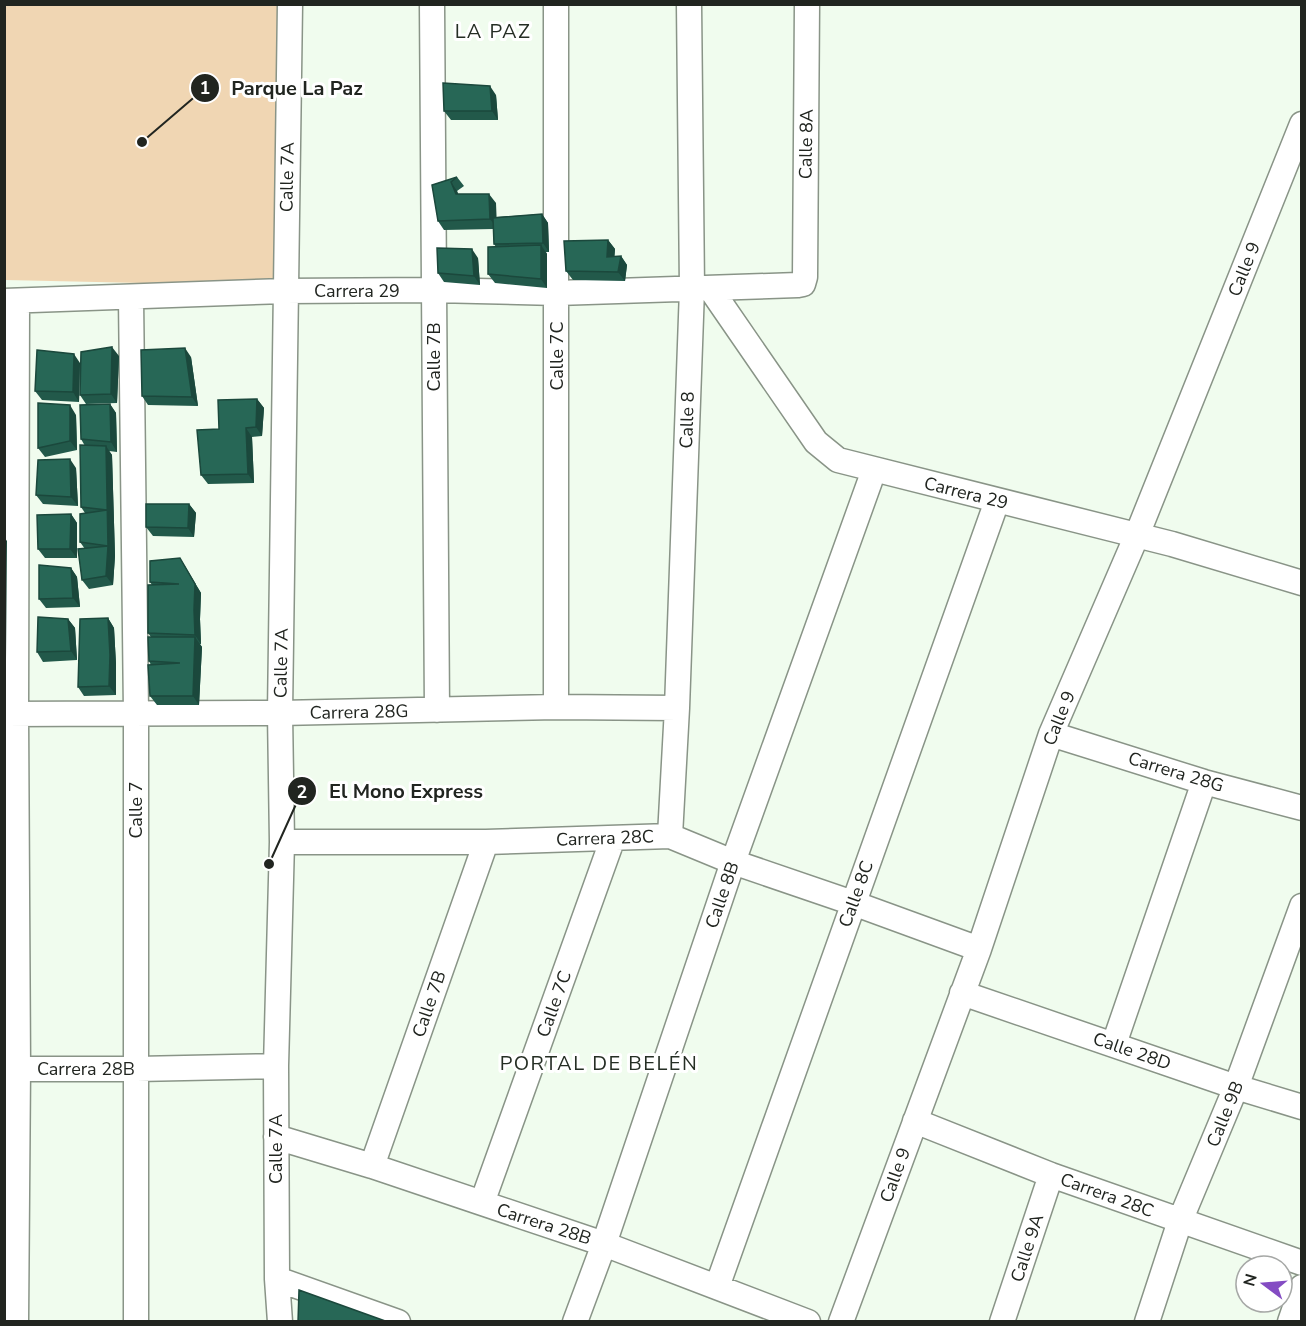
<svg xmlns="http://www.w3.org/2000/svg" width="1306" height="1326" viewBox="0 0 1306 1326" font-family="'Nunito Sans',sans-serif">
  <style>
    .green { fill: #f0d6b3 }
    .lines { fill: none; stroke-linecap: round; stroke-linejoin: round }
    .minor-casing { stroke: #899487; stroke-width: 27 }
    .minor { stroke: #fff; stroke-width: 24 }
    .wall { fill: #22594a }
    .shaded-wall { fill: #1b483c }
    .building { fill: #276756; stroke: #1b483c; stroke-width: 1.5 }
    .labels { text-anchor: middle; dominant-baseline: central; stroke-width: 6; stroke-linejoin: round; paint-order: stroke }
    .street-label { font-size: 18px; fill: #212520; stroke: #fff }
    .neighbourhood-label { font-size: 20px; letter-spacing: 1.5px; fill: #252e24; stroke: #fff }
    .leader { fill: none; stroke: #212520; stroke-width: 2 }
    .callout-dot { fill: #212520; stroke: #fff; stroke-width: 2 }
    .mark-label { font-size: 18px; text-anchor: middle; font-weight: bold; fill: #fff }
    .callout-label { font-size: 20px; text-anchor: middle; font-weight: bold; fill: #212520; stroke: #fff; stroke-width: 6; stroke-linejoin: round; paint-order: stroke }
  </style>
  <rect width="100%" height="100%" fill="#f0fcee"/>
  <path class="green" d="M 5,5 L 285,5 L 275,286 L 5,280 Z"/>
  <g class="lines">
    <defs>
      <path id="minor" d="M 432,4 L 437,710
        M 556,4 L 556,707
        M 710,288 L 816,442 L 838,460 L 1172,544 L 1302,583
        M 131,298 L 136,713 L 136,1322
        M 4,301 L 285,291 L 433,290 L 557,293 L 798,285 L 803,284 L 805,277 L 807,4
        M 4,714 L 280,713 L 556,707 L 677,708
        M 1051,734 L 1204,782 L 1302,808
        M 670,836 L 677,708 L 692,289 L 689,4
        M 282,842 L 486,842 L 670,836 L 733,862 L 853,903 L 979,949
        M 962,993 L 1236,1087 L 1302,1107
        M 1114,1044 L 1204,782
        M 4,1069 L 137,1069 L 276,1066
        M 915,1121 L 1051,1175 L 1302,1263
        M 276,1137 L 372,1166 L 604,1244 L 808,1322
        M 372,1166 L 486,842
        M 482,1203 L 613,838
        M 277,1279 L 398,1322
        M 717,1287 L 997,501
        M 16,1322 L 18,1068 L 16,714 L 17,301
        M 280,1322 L 277,1279 L 276,1066 L 282,842 L 280,713 L 290,4
        M 575,1322 L 604,1244 L 733,862 L 874,470
        M 841,1322 L 979,949 L 1051,734 L 1137,535 L 1302,124
        M 1002,1322 L 1051,1175
        M 1147,1322 L 1180,1221 L 1236,1087 L 1302,906
        M 1290,1322 L 1302,1287"/>
    </defs>
    <use href="#minor" class="minor-casing"/>
    <use href="#minor" class="minor"/>
  </g>
  <path class="wall" d="M 496,95 L 498,120 L 451,120 L 444,111 Z
    M 457,177 L 464,186 L 457,191 L 458,194 L 496,203 L 496,217 L 542,214 L 548,223 L 549,252 L 546,252 L 547,254 L 547,288 L 495,283 L 488,274 L 496,247 L 494,244 L 493,229 L 444,230 L 438,221 L 432,185 Z
    M 608,240 L 615,249 L 614,257 L 621,256 L 627,265 L 625,281 L 573,280 L 566,271 Z
    M 478,258 L 480,285 L 444,282 L 438,273 Z
    M 119,356 L 117,403 L 86,404 L 80,395 Z
    M 191,357 L 198,406 L 148,405 L 142,396 Z
    M 80,363 L 79,402 L 42,400 L 35,391 Z
    M 257,399 L 264,408 L 262,436 L 252,437 L 254,483 L 208,484 L 201,475 L 219,429 Z
    M 110,404 L 116,413 L 117,452 L 109,451 L 112,455 L 115,556 L 113,585 L 89,589 L 82,580 L 85,549 L 80,542 L 85,513 L 81,507 L 85,446 L 81,439 Z
    M 76,415 L 77,450 L 45,457 L 38,448 Z
    M 76,468 L 78,506 L 43,504 L 36,495 Z
    M 189,504 L 196,513 L 194,537 L 153,536 L 146,527 Z
    M 71,514 L 77,523 L 77,558 L 45,558 L 38,549 Z
    M 180,558 L 201,593 L 200,619 L 201,644 L 200,644 L 202,647 L 199,705 L 157,705 L 150,696 L 151,665 L 149,661 L 151,637 L 148,633 L 152,585 L 150,582 Z
    M 71,568 L 77,577 L 80,607 L 46,608 L 39,599 Z
    M 108,618 L 114,628 L 116,664 L 116,695 L 84,696 L 78,687 Z
    M 68,619 L 75,628 L 77,660 L 43,662 L 37,652 Z"/>
  <path class="shaded-wall" d="M 490,86 L 496,95 L 498,120 L 492,111 Z
    M 451,182 L 457,191 L 462,203 L 456,194 Z
    M 489,194 L 496,203 L 497,228 L 490,219 Z
    M 542,214 L 548,223 L 549,252 L 543,243 Z
    M 608,240 L 615,249 L 614,266 L 607,257 Z
    M 541,245 L 547,254 L 547,288 L 541,279 Z
    M 472,249 L 478,258 L 480,285 L 474,276 Z
    M 621,256 L 627,265 L 625,281 L 618,272 Z
    M 112,347 L 119,356 L 117,403 L 111,394 Z
    M 185,348 L 191,357 L 198,406 L 192,397 Z
    M 74,354 L 80,363 L 79,402 L 73,392 Z
    M 4,373 L 5,374 L 5,478 L 4,477 Z
    M 257,399 L 264,408 L 262,436 L 256,427 Z
    M 110,404 L 116,413 L 117,452 L 111,442 Z
    M 70,405 L 76,415 L 77,450 L 70,441 Z
    M 246,428 L 252,437 L 254,483 L 248,474 Z
    M 106,446 L 112,455 L 115,556 L 113,585 L 106,576 Z
    M 70,459 L 76,468 L 78,506 L 71,497 Z
    M 189,504 L 196,513 L 194,537 L 188,528 Z
    M 71,514 L 77,523 L 77,558 L 70,549 Z
    M 4,537 L 7,541 L 6,660 L 4,658 Z
    M 180,558 L 201,593 L 200,619 L 201,644 L 195,635 Z
    M 71,568 L 77,577 L 80,607 L 73,598 Z
    M 108,618 L 114,628 L 116,664 L 116,695 L 109,686 Z
    M 68,619 L 75,628 L 77,660 L 71,651 Z
    M 195,637 L 202,647 L 199,705 L 193,696 Z"/>
  <path class="building" d="M 443,83 L 490,86 L 492,111 L 444,111 Z
    M 457,177 L 451,182 L 456,194 L 489,194 L 490,219 L 438,221 L 432,185 Z
    M 542,214 L 543,243 L 494,244 L 493,218 Z
    M 608,240 L 607,257 L 621,256 L 618,272 L 566,271 L 564,241 Z
    M 541,245 L 541,279 L 488,274 L 488,247 Z
    M 437,248 L 472,249 L 474,276 L 438,273 Z
    M 112,347 L 111,394 L 80,395 L 81,352 Z
    M 185,348 L 192,397 L 142,396 L 141,350 Z
    M 37,350 L 74,354 L 73,392 L 35,391 Z
    M 257,399 L 256,427 L 246,428 L 248,474 L 201,475 L 197,430 L 219,429 L 218,400 Z
    M 38,403 L 70,405 L 70,441 L 38,448 Z
    M 110,404 L 111,442 L 81,439 L 80,405 Z
    M 80,445 L 106,446 L 108,546 L 80,542 L 80,514 L 107,510 L 81,507 Z
    M 70,459 L 71,497 L 36,495 L 38,460 Z
    M 146,504 L 189,504 L 188,528 L 146,527 Z
    M 71,514 L 70,549 L 38,549 L 37,515 Z
    M 108,546 L 106,576 L 82,580 L 78,549 Z
    M 180,558 L 195,584 L 194,610 L 195,635 L 148,633 L 148,585 L 179,584 L 150,582 L 150,561 Z
    M 39,565 L 71,568 L 73,598 L 39,599 Z
    M 38,617 L 68,619 L 71,651 L 37,652 Z
    M 108,618 L 110,655 L 109,686 L 78,687 L 80,619 Z
    M 148,637 L 195,637 L 193,696 L 150,696 L 148,665 L 180,663 L 149,661 Z
    M 299,1290 L 388,1322 L 298,1322 Z"/>
  <g class="labels">
    <g class="street-label">
      <text transform="translate(806 144) rotate(-89)">Calle 8A</text>
      <text transform="translate(287 177) rotate(-89)">Calle 7A</text>
      <text transform="translate(1244 269) rotate(-68)">Calle 9</text>
      <text x="357" y="291">Carrera 29</text>
      <text transform="translate(557 356) rotate(-90)">Calle 7C</text>
      <text transform="translate(434 357) rotate(-90)">Calle 7B</text>
      <text transform="translate(687 420) rotate(-88)">Calle 8</text>
      <text transform="translate(966 493) rotate(14)">Carrera 29</text>
      <text transform="translate(281 663) rotate(-89)">Calle 7A</text>
      <text transform="translate(359 712) rotate(-1)">Carrera 28G</text>
      <text transform="translate(1059 718) rotate(-68)">Calle 9</text>
      <text transform="translate(1176 772) rotate(17)">Carrera 28G</text>
      <text transform="translate(136 810) rotate(-90)">Calle 7</text>
      <text transform="translate(605 838) rotate(-2)">Carrera 28C</text>
      <text transform="translate(856 894) rotate(-70)">Calle 8C</text>
      <text transform="translate(722 895) rotate(-71)">Calle 8B</text>
      <text transform="translate(429 1004) rotate(-71)">Calle 7B</text>
      <text transform="translate(554 1004) rotate(-70)">Calle 7C</text>
      <text transform="translate(1132 1051) rotate(19)">Calle 28D</text>
      <text x="86" y="1069">Carrera 28B</text>
      <text transform="translate(1225 1114) rotate(-68)">Calle 9B</text>
      <text transform="translate(276 1149) rotate(-90)">Calle 7A</text>
      <text transform="translate(895 1175) rotate(-70)">Calle 9</text>
      <text transform="translate(1107 1195) rotate(20)">Carrera 28C</text>
      <text transform="translate(544 1224) rotate(18)">Carrera 28B</text>
      <text transform="translate(1027 1248) rotate(-72)">Calle 9A</text>
    </g>
    <g class="neighbourhood-label">
      <text x="493" y="31">LA PAZ</text>
      <text x="599" y="1063">PORTAL DE BELÉN</text>
    </g>
  </g>
  <path class="leader" d="M142 142L205 88M269 864L302 791"/>
  <g class="callout-dot">
    <circle cx="142" cy="142" r="6"/>
    <circle cx="269" cy="864" r="6"/>
    <circle cx="205" cy="88" r="15"/>
    <circle cx="302" cy="791" r="15"/>
  </g>
  <g class="mark-label">
    <text x="205" y="94">1</text>
    <text x="302" y="798">2</text>
  </g>
  <g class="callout-label">
    <text x="297" y="95">Parque La Paz</text>
    <text x="406" y="798">El Mono Express</text>
  </g>
  <rect width="1306" height="1326" fill="none" stroke="#212520" stroke-width="12"/>
  <g transform="translate(1264 1284) rotate(286)"><circle r="28" fill="#ffffff" stroke="#a6a8a6" stroke-width="1.5"/>
  <path d="M0-4.5L10 22L0 15L-10 22Z" fill="#844cc3"/>
  <text y="-9" font-size="16" font-weight="bold" text-anchor="middle" fill="#212520">N</text>
  </g>
</svg>
